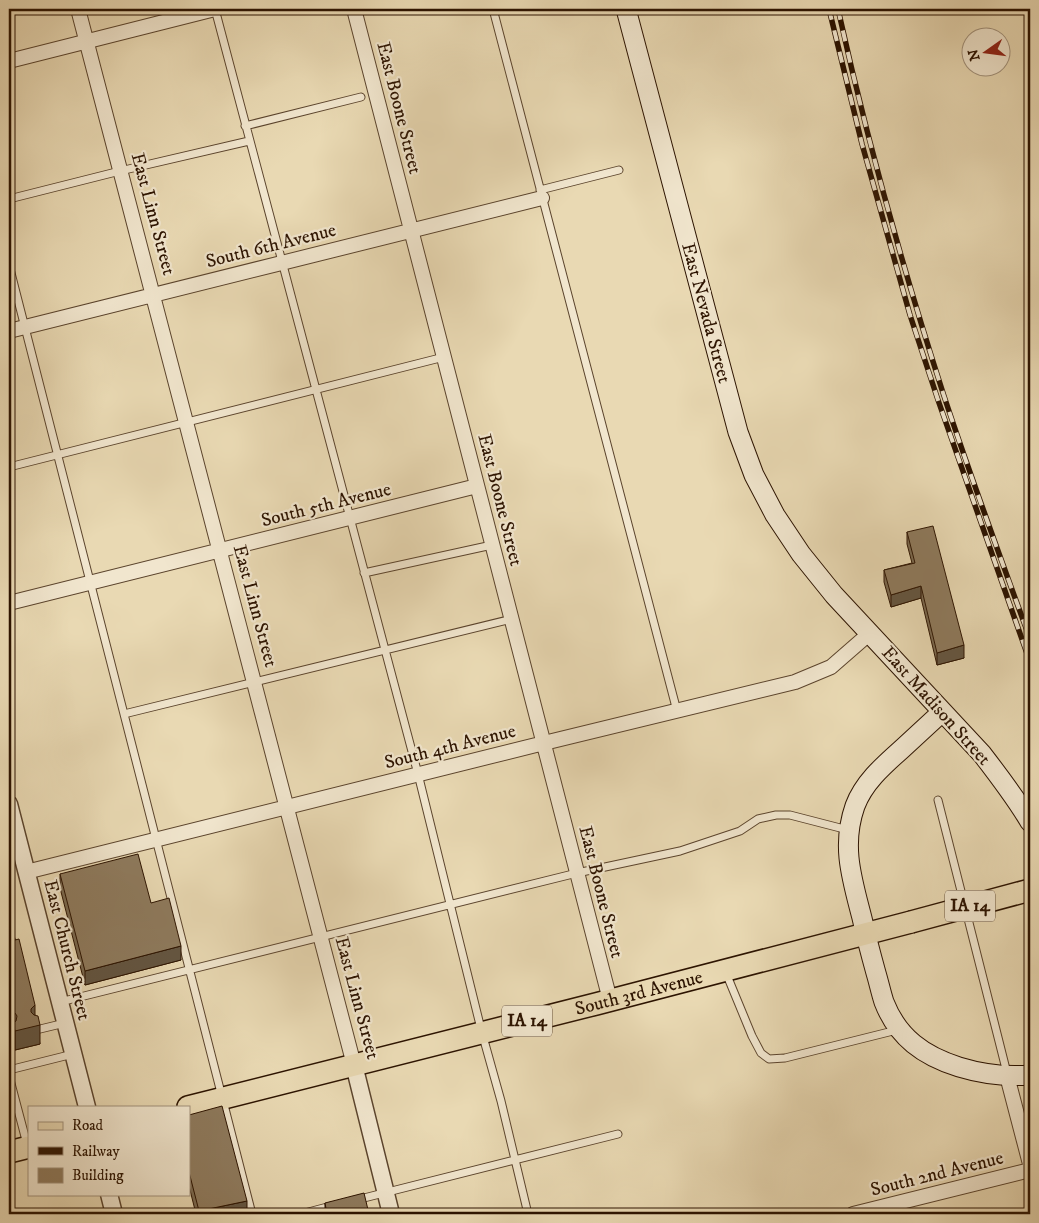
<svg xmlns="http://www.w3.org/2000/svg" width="1039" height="1223" viewBox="0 0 1039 1223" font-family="'IM FELL DW Pica',serif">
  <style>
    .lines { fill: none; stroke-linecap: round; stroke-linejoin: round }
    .service-casing { stroke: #5b442d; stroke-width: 9 }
    .minor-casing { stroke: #5b442d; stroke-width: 16 }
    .tertiary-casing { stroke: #5b442d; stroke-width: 19 }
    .secondary-casing { stroke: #2c1300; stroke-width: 21 }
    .primary-casing { stroke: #2c1300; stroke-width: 24 }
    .service { stroke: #f1e6ce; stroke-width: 7 }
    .minor { stroke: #f1e6ce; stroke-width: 14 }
    .tertiary { stroke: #f1e6ce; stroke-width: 16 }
    .secondary { stroke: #f1e6ce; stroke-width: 19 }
    .primary { stroke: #e9d9b3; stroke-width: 21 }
    .rail-casing { stroke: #2c1300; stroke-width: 5.5 }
    .rail { stroke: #f1e6ce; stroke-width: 4; stroke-dasharray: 11; stroke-linecap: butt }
    .primary-bridge-casing { stroke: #2c1300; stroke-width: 24; stroke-linecap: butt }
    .primary-bridge { stroke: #e9d9b3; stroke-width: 21 }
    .wall { fill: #7a6950; stroke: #2c1300 }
    .shaded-wall { fill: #635541; stroke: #2c1300 }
    .building { fill: #8e7a5d; stroke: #2c1300 }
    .labels { text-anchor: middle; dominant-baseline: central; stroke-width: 4.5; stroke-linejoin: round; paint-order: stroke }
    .shield { fill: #f1e6ce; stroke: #67523e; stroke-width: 1 }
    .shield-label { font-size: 18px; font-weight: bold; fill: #2c1300 }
    .street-label { font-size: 19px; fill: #2c1300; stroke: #f1e6ce }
  </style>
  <rect width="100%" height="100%" fill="#e9d9b3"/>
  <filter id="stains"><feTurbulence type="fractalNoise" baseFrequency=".004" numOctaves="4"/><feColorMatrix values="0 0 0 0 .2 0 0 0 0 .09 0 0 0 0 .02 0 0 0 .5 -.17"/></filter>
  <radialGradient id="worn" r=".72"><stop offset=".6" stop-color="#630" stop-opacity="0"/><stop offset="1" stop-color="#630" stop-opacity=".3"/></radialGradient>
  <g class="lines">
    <defs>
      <path id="service" d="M 215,9 L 418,774 L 482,1033 L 501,1101 L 528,1214
        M 493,9 L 677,711
        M 245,126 L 361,97
        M 540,190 L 619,170
        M 9,199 L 120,171 L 249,141
        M 9,265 L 252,1214
        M 9,467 L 444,357
        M 364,573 L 492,545
        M 124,714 L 512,619
        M 938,800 L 1007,1073
        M 726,973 L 752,1036 L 761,1053 L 769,1059 L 785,1058 L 897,1030
        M 60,1002 L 577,873 L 680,851 L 740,831 L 758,819 L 776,815 L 790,815 L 848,830
        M 36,1030 L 65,1023
        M 9,1038 L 12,1037
        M 9,1070 L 73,1054
        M 9,1076 L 27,1144
        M 356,1200 L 618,1134
        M 301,1214 L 331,1206"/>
      <path id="minor" d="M 78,9 L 354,1065
        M 354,9 L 610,1000
        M 9,61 L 215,9
        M 9,331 C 186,286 365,243 542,198
        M 9,603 L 477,486
        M 26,872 L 544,743 L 795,682 L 831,667 L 870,633
        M 1007,1076 L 1030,1164
        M 853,1214 L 1030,1170"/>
      <path id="tertiary" d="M 9,804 L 87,1107
        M 354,1065 L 391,1214
        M 109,1194 L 114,1214"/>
      <path id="secondary" d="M 626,9 L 738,432 L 754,475 L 775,515 L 801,554 L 834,595 L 982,754 C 999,776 1016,798 1030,822
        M 942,712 C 929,724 916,736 903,748 C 884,765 864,782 855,806 C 841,846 852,879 862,918 C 866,936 871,955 876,973 C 879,983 881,993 884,1002 C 898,1038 924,1056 959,1067 C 982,1074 1006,1077 1030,1075"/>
      <g id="primary">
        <path id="s1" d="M 188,1107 L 596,1004 L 911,922"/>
        <path d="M 9,1152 L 29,1147"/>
      </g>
    </defs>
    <use href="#service" class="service-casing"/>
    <use href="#minor" class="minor-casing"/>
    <use href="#tertiary" class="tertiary-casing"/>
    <use href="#secondary" class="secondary-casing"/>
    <use href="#primary" class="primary-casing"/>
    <use href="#service" class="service"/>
    <use href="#minor" class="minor"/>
    <use href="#tertiary" class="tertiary"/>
    <use href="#secondary" class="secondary"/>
    <use href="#primary" class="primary"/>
    <defs>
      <path id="rail" d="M 829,9 L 862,144 L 910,315 L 938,400 L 1030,662
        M 838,9 C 867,140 903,269 944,396 C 971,478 1001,559 1030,639"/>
    </defs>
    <use href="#rail" class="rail-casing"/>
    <use href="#rail" class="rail"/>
    <defs>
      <path id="primary-bridge" d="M 911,922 L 1030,890"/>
    </defs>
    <use href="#primary-bridge" class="primary-bridge-casing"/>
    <use href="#primary-bridge" class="primary-bridge"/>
  </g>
  <path class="wall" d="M 907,532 L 964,658 L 937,665 L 921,598 L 891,607 L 884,582 L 884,570 L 912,563 L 907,544 Z
    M 60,874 L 151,903 L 181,960 L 85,985 L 60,888 Z
    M 9,916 L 35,1016 L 40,1044 L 15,1050 L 13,1042 L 13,1032 L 11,1032 L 10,1029 Z
    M 189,1115 L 247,1214 L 196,1214 L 189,1186 Z
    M 325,1203 L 327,1214 L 325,1214 Z"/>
  <path class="shaded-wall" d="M 921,586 L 921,598 L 891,607 L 891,595 Z
    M 964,645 L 964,658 L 937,665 L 937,653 Z
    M 181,946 L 181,960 L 85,985 L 85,971 Z
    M 35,1005 L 35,1025 L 40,1025 L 40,1044 L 15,1050 L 15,1031 L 31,1009 Z
    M 9,1010 L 10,1010 L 10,1029 L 9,1030 Z
    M 247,1201 L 247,1214 L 199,1214 L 199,1211 Z"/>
  <path class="building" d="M 933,526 L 964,645 L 937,653 L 921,586 L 891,595 L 884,570 L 915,563 L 907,532 Z
    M 138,854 L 151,903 L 169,898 L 181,946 L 85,971 L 60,874 Z
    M 9,916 L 15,940 L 19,939 L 35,1005 L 31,1009 L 31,1012 L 34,1015 L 38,1016 L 40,1025 L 15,1031 L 13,1023 L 16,1021 L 17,1016 L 15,1013 L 11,1012 L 10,1010 L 9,1010 Z
    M 222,1106 L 247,1201 L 199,1211 L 189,1172 L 189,1115 Z
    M 364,1193 L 369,1214 L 327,1214 L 325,1203 Z
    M 93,1212 L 94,1214 L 85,1214 Z"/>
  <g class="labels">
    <g class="shield">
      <rect x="945" y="890.5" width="50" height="31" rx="4"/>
      <rect x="502" y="1005.5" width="50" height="31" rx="4"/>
    </g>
    <g class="shield-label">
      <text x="970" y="906">IA 14</text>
      <text x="527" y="1021">IA 14</text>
    </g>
    <g class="street-label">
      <text transform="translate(399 108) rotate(76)">East Boone Street</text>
      <text transform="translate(153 214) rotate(75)">East Linn Street</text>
      <text transform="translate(271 246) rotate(-14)">South 6th Avenue</text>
      <text transform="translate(706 313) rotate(75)">East Nevada Street</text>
      <text transform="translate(500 500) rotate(76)">East Boone Street</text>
      <text transform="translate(326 505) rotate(-14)">South 5th Avenue</text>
      <text transform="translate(255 606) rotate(75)">East Linn Street</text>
      <text transform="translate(936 706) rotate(48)">East Madison Street</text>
      <text transform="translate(450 747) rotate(-14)">South 4th Avenue</text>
      <text transform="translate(601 892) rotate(76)">East Boone Street</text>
      <text transform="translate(67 950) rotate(76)">East Church Street</text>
      <text stroke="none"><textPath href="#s1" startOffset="465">South 3rd Avenue</textPath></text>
      <text transform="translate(357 998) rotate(75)">East Linn Street</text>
      <text transform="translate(937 1174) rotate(-14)">South 2nd Avenue</text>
    </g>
  </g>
  <rect width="1039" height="1223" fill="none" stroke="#e9d9b3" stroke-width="30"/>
  <rect x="10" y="10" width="1019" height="1203" fill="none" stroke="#2c1300" stroke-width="2.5"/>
  <rect x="15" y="15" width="1009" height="1193" fill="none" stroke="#2c1300"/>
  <rect x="28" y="1106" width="162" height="90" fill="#f1e6ce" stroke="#a2927c"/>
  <rect x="38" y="1122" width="25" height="8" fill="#e9d9b3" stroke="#a2927c"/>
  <text x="72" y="1130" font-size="15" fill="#2c1300">Road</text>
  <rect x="38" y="1147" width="25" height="8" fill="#2c1300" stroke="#a2927c"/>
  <text x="72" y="1156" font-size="15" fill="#2c1300">Railway</text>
  <rect x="38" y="1168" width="25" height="15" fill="#8e7a5d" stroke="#a2927c"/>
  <text x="72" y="1180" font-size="15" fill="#2c1300">Building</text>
  <g transform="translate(986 52) rotate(256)"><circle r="24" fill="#f1e6ce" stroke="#a2927c"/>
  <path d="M0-4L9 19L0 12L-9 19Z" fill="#8f2418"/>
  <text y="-8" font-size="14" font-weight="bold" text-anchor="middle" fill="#2c1300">N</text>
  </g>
  <rect width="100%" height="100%" filter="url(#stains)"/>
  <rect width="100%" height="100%" fill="url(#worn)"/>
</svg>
